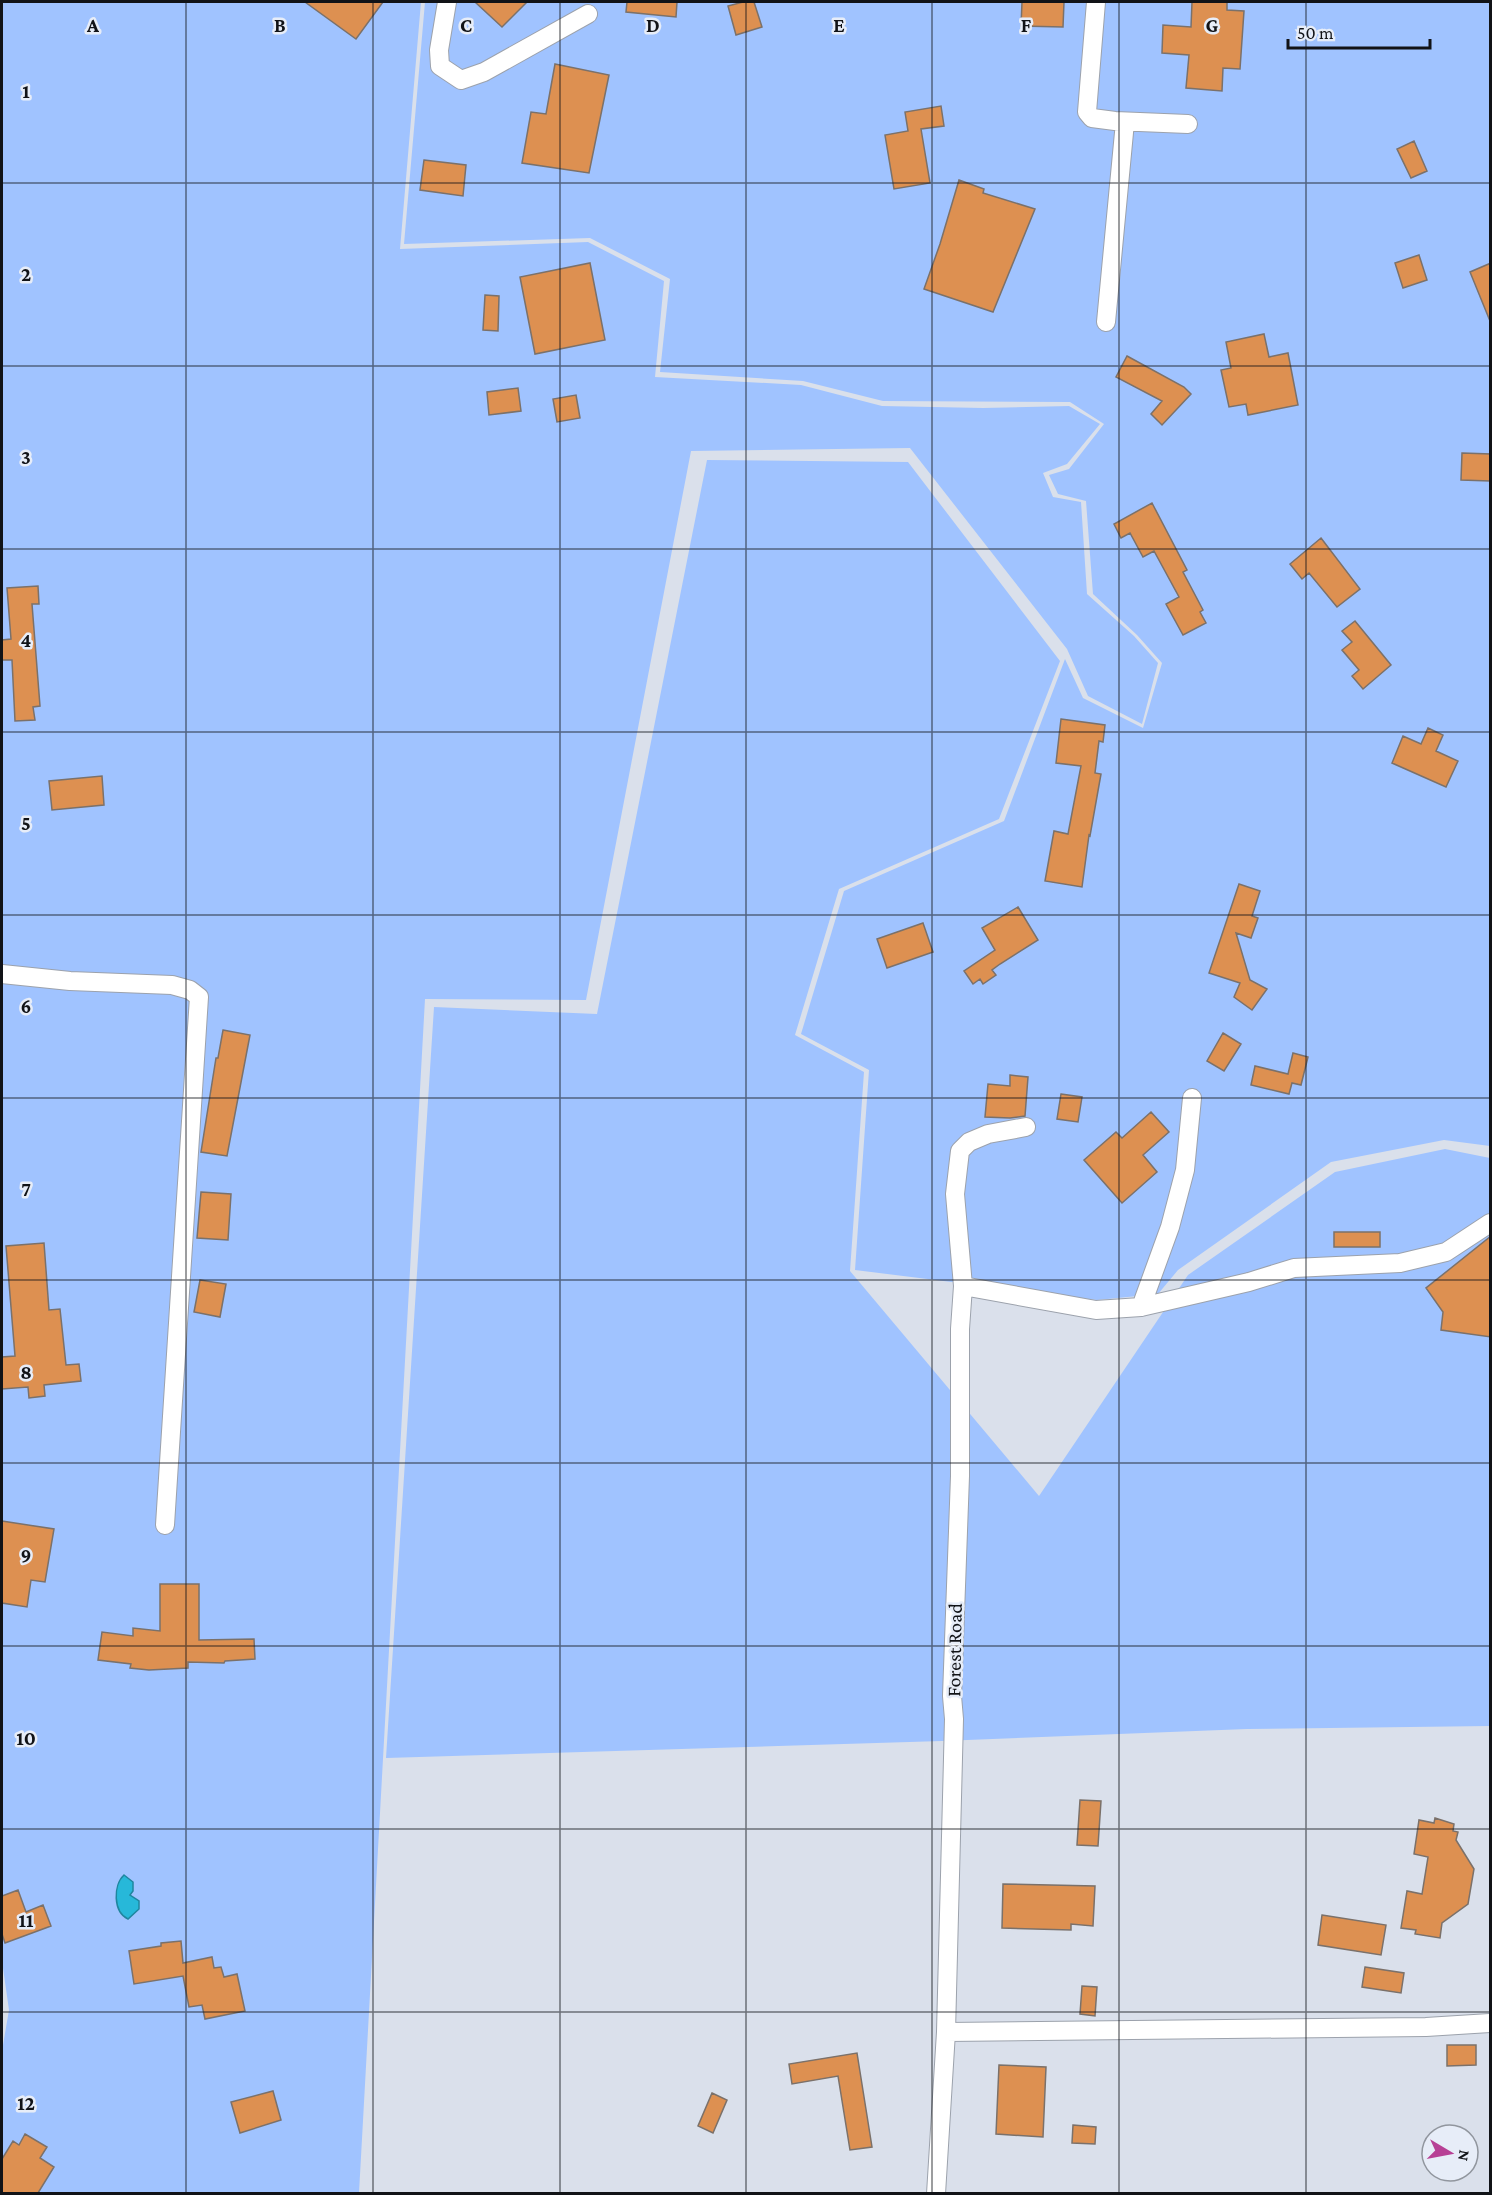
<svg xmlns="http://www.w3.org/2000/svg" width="1492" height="2195" viewBox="0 0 1492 2195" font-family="'Crimson Pro',serif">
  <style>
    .green { fill: #a0c3ff }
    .water { fill: #27b8d9; stroke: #20869f; stroke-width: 1.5 }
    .building { fill: #dd9051; stroke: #7b716a; stroke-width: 1.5 }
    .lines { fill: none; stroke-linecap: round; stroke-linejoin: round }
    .minor-casing { stroke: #9ca2ac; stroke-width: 20 }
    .minor { stroke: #fff; stroke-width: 18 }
    .grid { fill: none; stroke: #111317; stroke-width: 1.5; stroke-opacity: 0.55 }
    .labels { text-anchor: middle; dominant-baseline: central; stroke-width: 5; stroke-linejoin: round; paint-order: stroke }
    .street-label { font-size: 20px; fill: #111317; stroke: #e7edf8 }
    .grid-label { font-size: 20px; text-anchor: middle; font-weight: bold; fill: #111317; stroke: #e7edf8; stroke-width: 5; stroke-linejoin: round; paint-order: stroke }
  </style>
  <rect width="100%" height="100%" fill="#dae0eb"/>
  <path class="green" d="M 2,2 L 421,2 L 400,249 L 588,242 L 664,281 L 655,377 L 801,385 L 882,406 L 983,408 L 1069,406 L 1100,424 L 1067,464 L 1043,473 L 1053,497 L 1081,502 L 1087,594 L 1134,636 L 1158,663 L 1142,724 L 1088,696 L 1067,649 L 910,448 L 691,451 L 586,1000 L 425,999 L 359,2193 L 2,2193 L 2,2051 L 9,2010 L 2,1961 Z
    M 425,2 L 1490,2 L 1490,1146 L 1444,1140 L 1331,1162 L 1178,1270 L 1158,1294 L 1097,1300 L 855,1270 L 869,1070 L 801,1034 L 844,891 L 1004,821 L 1065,659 L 1083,698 L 1143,728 L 1162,663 L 1137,635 L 1093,594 L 1086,501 L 1058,494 L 1049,475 L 1069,469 L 1104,424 L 1070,402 L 883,401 L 803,381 L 660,372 L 670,279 L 590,238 L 404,244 Z
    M 707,460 L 908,462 L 1060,661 L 999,819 L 839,889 L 795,1035 L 864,1072 L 850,1271 L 1039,1496 L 1188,1275 L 1335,1172 L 1445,1149 L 1490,1158 L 1490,1726 L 1247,1729 L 942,1741 L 386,1758 L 434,1007 L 597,1014 Z"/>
  <path class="water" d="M 124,1875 L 133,1882 L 133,1891 L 130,1895 L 139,1901 L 139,1909 L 128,1919 C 113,1912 113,1885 124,1875 Z"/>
  <path class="building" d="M 305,2 L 383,2 L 356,39 Z
    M 475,2 L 527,2 L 502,27 Z
    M 627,2 L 677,2 L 676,17 L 626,12 Z
    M 743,2 L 754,2 L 762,27 L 736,35 L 728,6 Z
    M 1022,2 L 1064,2 L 1063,27 L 1021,26 Z
    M 1192,2 L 1227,2 L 1227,10 L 1244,11 L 1240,69 L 1223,68 L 1222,91 L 1186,88 L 1189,55 L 1162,53 L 1163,25 L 1191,27 Z
    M 555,64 L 609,75 L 589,173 L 522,163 L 531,112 L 546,114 Z
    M 941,106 L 944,126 L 921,129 L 930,183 L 894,189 L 885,135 L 908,131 L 905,112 Z
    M 1414,141 L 1427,171 L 1411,178 L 1397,149 Z
    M 424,160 L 466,165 L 463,196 L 420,190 Z
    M 959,180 L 984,189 L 983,193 L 1035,209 L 993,312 L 924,289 L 940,244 Z
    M 1419,255 L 1427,280 L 1403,288 L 1395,263 Z
    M 590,263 L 605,340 L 535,354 L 520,277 Z
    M 1491,263 L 1491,321 L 1490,321 L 1470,272 Z
    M 485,295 L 499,296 L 498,331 L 483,330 Z
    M 1264,334 L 1269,357 L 1288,353 L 1298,405 L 1248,415 L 1246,404 L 1229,407 L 1221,370 L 1231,368 L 1226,342 Z
    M 1127,356 L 1184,387 L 1191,394 L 1162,425 L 1151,414 L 1162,401 L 1116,377 Z
    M 518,388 L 521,411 L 489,415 L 487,392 Z
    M 576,395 L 580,418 L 557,422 L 553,399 Z
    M 1462,453 L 1491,454 L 1490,481 L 1461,480 Z
    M 1152,503 L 1187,570 L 1183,572 L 1203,610 L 1200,612 L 1206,623 L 1183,635 L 1166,604 L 1179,597 L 1154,551 L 1143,557 L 1130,533 L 1121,538 L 1114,524 Z
    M 1321,538 L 1360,589 L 1337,607 L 1309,573 L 1302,579 L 1290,564 Z
    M 38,586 L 39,604 L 32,604 L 40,706 L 33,707 L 35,720 L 15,721 L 12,660 L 2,660 L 2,640 L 11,639 L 7,588 Z
    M 1355,621 L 1391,665 L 1363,689 L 1352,676 L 1359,670 L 1342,650 L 1352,642 L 1342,631 Z
    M 1061,719 L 1105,725 L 1103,742 L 1099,741 L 1095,773 L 1101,774 L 1090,836 L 1089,835 L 1082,887 L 1045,881 L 1054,831 L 1068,834 L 1081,766 L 1056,763 Z
    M 1428,728 L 1443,735 L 1436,751 L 1458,761 L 1446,787 L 1392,763 L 1403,736 L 1421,744 Z
    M 102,776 L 104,805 L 52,810 L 49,781 Z
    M 1239,884 L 1260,891 L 1252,916 L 1258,918 L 1251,938 L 1236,933 L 1250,980 L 1267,989 L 1252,1010 L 1234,997 L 1240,983 L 1209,973 Z
    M 1018,907 L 1038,940 L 1000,964 L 992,970 L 996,975 L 983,984 L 980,979 L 973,984 L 964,971 L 995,950 L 982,928 Z
    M 923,923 L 933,952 L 887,968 L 877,939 Z
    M 223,1030 L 250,1035 L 227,1156 L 201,1152 L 216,1058 L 218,1058 Z
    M 1223,1033 L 1241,1044 L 1224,1071 L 1207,1061 Z
    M 1293,1053 L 1308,1057 L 1301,1085 L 1292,1083 L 1289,1094 L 1251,1085 L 1255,1066 L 1288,1074 Z
    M 1010,1075 L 1028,1077 L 1025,1116 L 1010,1118 L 985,1117 L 988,1084 L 1010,1086 Z
    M 1061,1094 L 1082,1097 L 1078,1122 L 1057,1119 Z
    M 1151,1112 L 1169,1132 L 1143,1155 L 1157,1172 L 1122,1203 L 1084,1160 L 1116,1132 L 1122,1138 Z
    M 201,1192 L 231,1194 L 228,1240 L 197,1238 Z
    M 1334,1232 L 1380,1232 L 1380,1247 L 1334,1247 Z
    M 1491,1236 L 1491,1337 L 1441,1330 L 1443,1312 L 1426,1288 Z
    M 44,1243 L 49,1310 L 60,1309 L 66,1365 L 79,1364 L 81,1381 L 44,1385 L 45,1396 L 29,1398 L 28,1387 L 2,1389 L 2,1357 L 15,1356 L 6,1246 Z
    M 200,1280 L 226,1284 L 220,1317 L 194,1312 Z
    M 2,1521 L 54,1529 L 45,1582 L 31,1580 L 27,1607 L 2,1603 Z
    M 160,1584 L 199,1584 L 199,1640 L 254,1639 L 255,1659 L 225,1661 L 224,1663 L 188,1662 L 188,1668 L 149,1670 L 130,1668 L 131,1664 L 98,1660 L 102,1632 L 133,1636 L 133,1628 L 160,1631 Z
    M 1080,1800 L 1101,1801 L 1098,1846 L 1077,1845 Z
    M 1435,1818 L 1454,1824 L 1453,1831 L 1458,1832 L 1456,1840 L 1474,1869 L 1468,1904 L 1442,1923 L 1440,1938 L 1415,1934 L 1416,1930 L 1401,1928 L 1407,1891 L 1422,1894 L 1428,1857 L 1414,1854 L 1419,1820 L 1434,1823 Z
    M 1003,1884 L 1095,1886 L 1093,1926 L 1071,1924 L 1071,1930 L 1002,1928 Z
    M 18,1890 L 26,1912 L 43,1905 L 51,1926 L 5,1943 L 2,1934 L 2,1896 Z
    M 1322,1915 L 1386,1925 L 1381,1955 L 1318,1945 Z
    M 181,1941 L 183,1963 L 212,1957 L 214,1968 L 221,1967 L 224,1977 L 237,1974 L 245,2011 L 205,2019 L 202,2005 L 189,2007 L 183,1976 L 134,1984 L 129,1951 L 161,1946 L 161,1943 Z
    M 1365,1967 L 1404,1973 L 1401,1993 L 1362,1987 Z
    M 1082,1986 L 1097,1987 L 1095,2016 L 1080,2014 Z
    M 1447,2045 L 1476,2045 L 1476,2065 L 1447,2066 Z
    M 857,2053 L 872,2147 L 850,2150 L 838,2076 L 792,2084 L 789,2064 Z
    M 999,2065 L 1046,2067 L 1043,2137 L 996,2134 Z
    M 273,2091 L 281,2120 L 240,2133 L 231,2102 Z
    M 712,2093 L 727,2100 L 713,2133 L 698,2126 Z
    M 1073,2125 L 1096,2127 L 1095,2144 L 1072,2143 Z
    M 25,2134 L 47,2147 L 40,2158 L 54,2167 L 38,2193 L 2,2193 L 2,2159 L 13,2141 L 19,2145 Z"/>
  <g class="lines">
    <defs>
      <path id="minor" d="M 447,2 L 439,50 L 440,66 L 461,80 L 484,72 L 588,14
        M 1096,2 L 1087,112 L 1092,118 L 1115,121 L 1188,124
        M 1106,322 L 1125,122
        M 2,974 L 70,981 L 172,985 L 190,990 L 199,997 L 165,1525
        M 963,1286 L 955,1194 L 960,1151 L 969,1142 L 988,1134 L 1026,1127
        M 1141,1307 L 1170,1227 L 1185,1170 L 1192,1098
        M 946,2032 L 1426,2027 L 1490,2023
        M 936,2194 L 946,2032 L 954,1719 L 952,1696 L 960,1476 L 960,1329 L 963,1286 L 1096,1310 L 1141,1307 L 1249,1282 L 1294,1268 L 1400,1263 L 1446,1252 L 1490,1223"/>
    </defs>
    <use href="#minor" class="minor-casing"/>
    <use href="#minor" class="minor"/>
  </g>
  <path class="grid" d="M 186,2 L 186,2194M 373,2 L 373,2194M 560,2 L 560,2194M 746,2 L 746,2194M 932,2 L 932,2194M 1119,2 L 1119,2194M 1306,2 L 1306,2194M 2,183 L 1490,183M 2,366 L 1490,366M 2,549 L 1490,549M 2,732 L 1490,732M 2,915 L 1490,915M 2,1098 L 1490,1098M 2,1280 L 1490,1280M 2,1463 L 1490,1463M 2,1646 L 1490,1646M 2,1829 L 1490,1829M 2,2012 L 1490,2012"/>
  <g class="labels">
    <g class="street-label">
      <text transform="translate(954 1650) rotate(-89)">Forest Road</text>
    </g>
  </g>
  <g class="grid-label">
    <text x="93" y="32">A</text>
    <text x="280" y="32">B</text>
    <text x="466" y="32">C</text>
    <text x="653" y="32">D</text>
    <text x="839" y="32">E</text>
    <text x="1026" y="32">F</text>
    <text x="1212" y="32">G</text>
    <text x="26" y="98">1</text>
    <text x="26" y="281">2</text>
    <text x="26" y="464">3</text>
    <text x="26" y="647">4</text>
    <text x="26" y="830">5</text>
    <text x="26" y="1013">6</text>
    <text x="26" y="1196">7</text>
    <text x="26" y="1379">8</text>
    <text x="26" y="1562">9</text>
    <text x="26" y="1745">10</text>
    <text x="26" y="1927">11</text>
    <text x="26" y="2110">12</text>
  </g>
  <rect width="1492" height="2195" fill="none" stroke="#111317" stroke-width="6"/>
  <g transform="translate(1450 2153) rotate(100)"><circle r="28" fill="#e7edf8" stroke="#91969e" stroke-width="1.5"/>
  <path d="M0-4.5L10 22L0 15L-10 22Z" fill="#b74095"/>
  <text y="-9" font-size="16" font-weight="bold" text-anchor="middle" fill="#111317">N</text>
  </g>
  <path d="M1288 39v9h142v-9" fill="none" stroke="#111317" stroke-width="3"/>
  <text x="1297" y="39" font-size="18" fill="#111317" stroke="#e7edf8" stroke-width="4.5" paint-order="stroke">50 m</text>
</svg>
